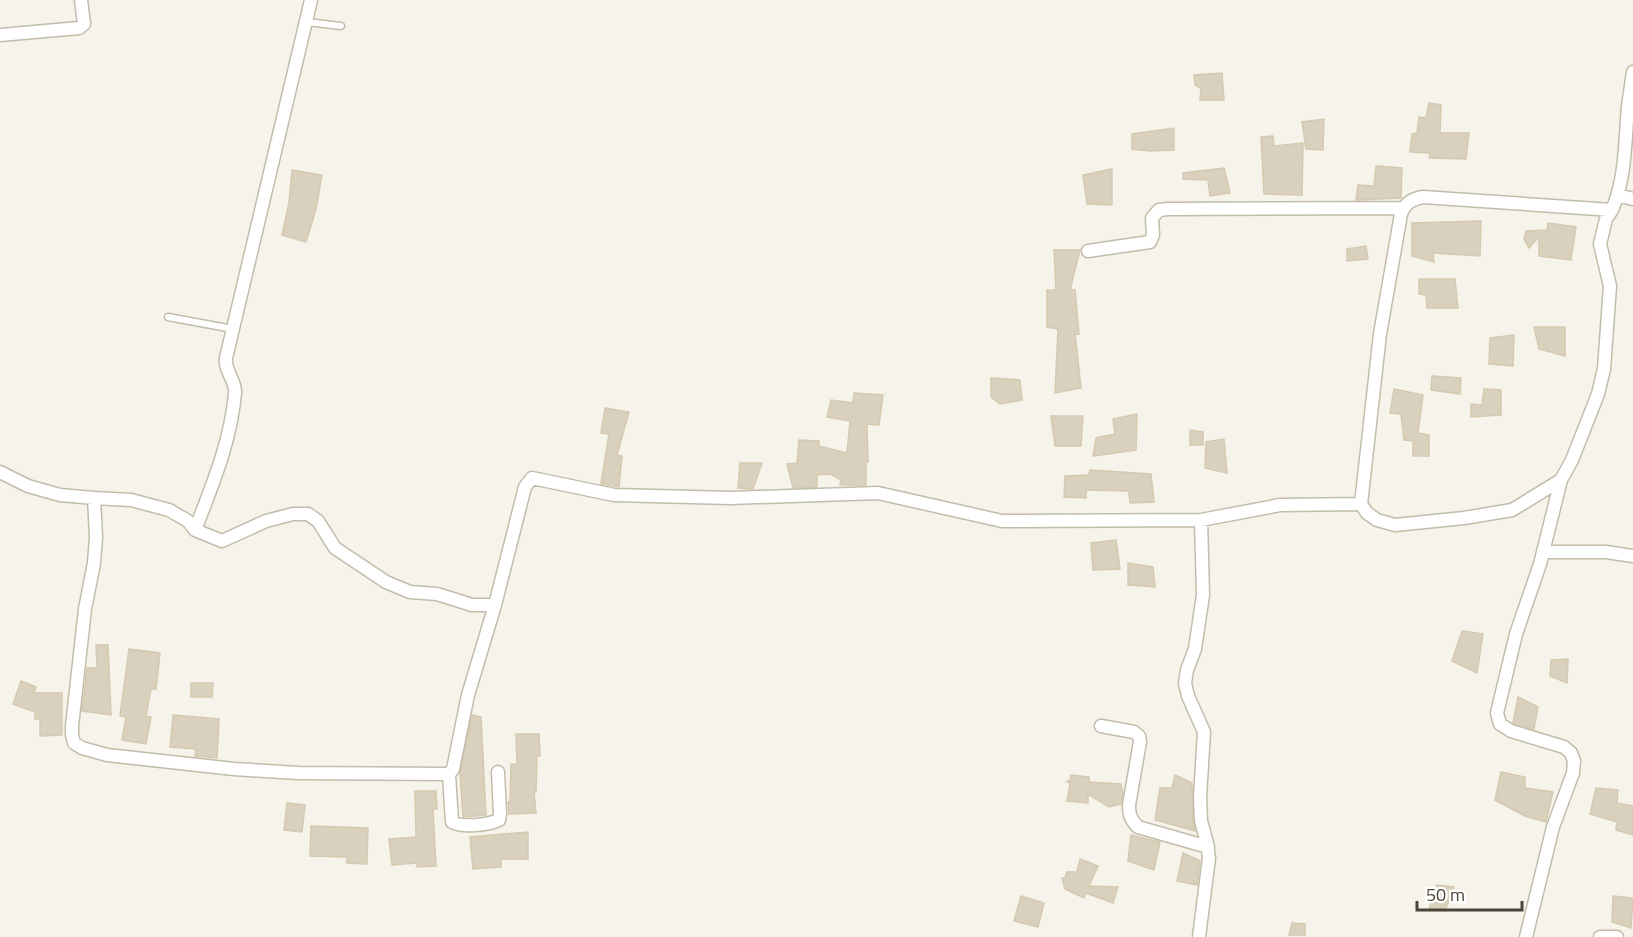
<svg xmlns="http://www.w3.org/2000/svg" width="1633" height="937" viewBox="0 0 1633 937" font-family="'Titillium Web',sans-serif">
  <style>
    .building { fill: #d9d0be; stroke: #d5c9b0; stroke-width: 1.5 }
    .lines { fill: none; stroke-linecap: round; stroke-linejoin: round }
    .service-casing { stroke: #c3bcab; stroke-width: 9 }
    .minor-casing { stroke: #c3bcab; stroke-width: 15 }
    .service { stroke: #fff; stroke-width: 6 }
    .minor { stroke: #fff; stroke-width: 12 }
  </style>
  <rect width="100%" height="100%" fill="#f6f3ea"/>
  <path class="building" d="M 1222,73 L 1224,100 L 1200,100 L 1201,88 L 1195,85 L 1194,75 Z
    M 1429,103 L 1441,105 L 1440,133 L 1469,133 L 1466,159 L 1429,158 L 1430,153 L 1410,152 L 1412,134 L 1417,133 L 1419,117 L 1426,118 Z
    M 1324,119 L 1323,150 L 1306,149 L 1302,122 Z
    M 1174,128 L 1174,150 L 1150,151 L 1132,149 L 1132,134 Z
    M 1273,136 L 1274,146 L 1303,143 L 1302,195 L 1264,194 L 1261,137 Z
    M 1376,166 L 1402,168 L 1401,198 L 1356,200 L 1358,185 L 1374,186 Z
    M 1224,168 L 1230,193 L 1210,196 L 1208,180 L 1183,179 L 1183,173 Z
    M 1112,169 L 1112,205 L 1087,204 L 1083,175 Z
    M 292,170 L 322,175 L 316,209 L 306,242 L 282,235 L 289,203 Z
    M 1481,221 L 1480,256 L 1433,253 L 1434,262 L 1412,256 L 1412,223 Z
    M 1548,223 L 1576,227 L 1571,260 L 1539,256 L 1539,237 L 1529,248 L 1524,239 L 1526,231 L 1547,230 Z
    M 1366,246 L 1368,259 L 1347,261 L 1347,249 Z
    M 1054,250 L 1080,250 L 1070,290 L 1075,290 L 1079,334 L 1075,333 L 1081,388 L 1055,393 L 1058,329 L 1047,327 L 1047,290 L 1056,290 Z
    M 1419,279 L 1455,279 L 1458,308 L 1427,308 L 1426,295 L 1419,294 Z
    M 1534,327 L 1565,327 L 1565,356 L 1539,349 Z
    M 1514,335 L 1513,366 L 1489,364 L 1490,338 Z
    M 1432,376 L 1461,378 L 1460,394 L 1431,390 Z
    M 991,378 L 1020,380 L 1022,400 L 1000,404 L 991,397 Z
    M 1394,389 L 1423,395 L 1418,433 L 1429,435 L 1429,456 L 1413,456 L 1413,441 L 1404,440 L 1401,414 L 1390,413 Z
    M 1484,389 L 1501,390 L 1501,415 L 1471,417 L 1471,404 L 1482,405 Z
    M 854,393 L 883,395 L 879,425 L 867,424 L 868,462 L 866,462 L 866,485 L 840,485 L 841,480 L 831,474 L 817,475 L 817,487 L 793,488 L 787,464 L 797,463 L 799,440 L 819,441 L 819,446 L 847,453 L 850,421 L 827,417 L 831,400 L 853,403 Z
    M 605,408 L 629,412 L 617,455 L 622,456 L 619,487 L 601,484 L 609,434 L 601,433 Z
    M 1137,414 L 1136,450 L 1093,456 L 1096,438 L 1115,434 L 1113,419 Z
    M 1051,416 L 1083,416 L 1081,446 L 1055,446 Z
    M 1190,430 L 1203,432 L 1203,445 L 1190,445 Z
    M 1224,439 L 1227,473 L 1205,468 L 1206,442 Z
    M 740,463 L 762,463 L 753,489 L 738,488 Z
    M 1090,470 L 1151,474 L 1154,502 L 1130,503 L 1129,491 L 1086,490 L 1086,498 L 1064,497 L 1065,476 L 1089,475 Z
    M 1116,540 L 1120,569 L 1093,570 L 1091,543 Z
    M 1128,563 L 1153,567 L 1155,587 L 1128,585 Z
    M 1462,631 L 1483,634 L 1477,673 L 1452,661 Z
    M 96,645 L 108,645 L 111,715 L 82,711 L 87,668 L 97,668 Z
    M 129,649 L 160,653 L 156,689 L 151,689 L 146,716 L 151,717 L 146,744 L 122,740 L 126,717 L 120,716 Z
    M 1568,659 L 1567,683 L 1550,676 L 1551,660 Z
    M 21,681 L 36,687 L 34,693 L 62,693 L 62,735 L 40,736 L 40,719 L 35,719 L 35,712 L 13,704 Z
    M 191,683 L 213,683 L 212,697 L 191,697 Z
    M 1518,697 L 1538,707 L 1534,729 L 1513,723 Z
    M 173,715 L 219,719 L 217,758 L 195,756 L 196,749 L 170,747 Z
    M 472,715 L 481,717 L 486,815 L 463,817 L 460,773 Z
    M 516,734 L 539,734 L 540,756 L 537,756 L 536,792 L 534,792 L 536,813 L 509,814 L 508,802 L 510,801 L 511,764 L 517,764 Z
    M 1501,772 L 1525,777 L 1525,788 L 1553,792 L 1546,822 L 1525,816 L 1495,800 Z
    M 1071,775 L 1089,777 L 1089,782 L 1121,784 L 1123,794 L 1121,804 L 1109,807 L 1088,794 L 1088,803 L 1067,801 L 1070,783 L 1066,781 L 1070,781 Z
    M 1175,775 L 1192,783 L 1193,821 L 1195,831 L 1155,820 L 1160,788 L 1172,788 Z
    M 1596,788 L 1618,790 L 1617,803 L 1633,806 L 1633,835 L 1616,830 L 1617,822 L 1590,814 Z
    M 415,791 L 436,791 L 437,809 L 433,809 L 436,866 L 417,867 L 417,863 L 392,865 L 389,839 L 416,837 Z
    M 287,803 L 305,805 L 302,832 L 284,830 Z
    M 311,826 L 368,828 L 367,864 L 347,863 L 347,857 L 310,856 Z
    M 528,832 L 528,859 L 501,859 L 501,867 L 473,869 L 470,837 Z
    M 1131,835 L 1160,842 L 1154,870 L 1128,861 Z
    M 1183,853 L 1200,861 L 1197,885 L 1177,881 Z
    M 1080,859 L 1098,866 L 1089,886 L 1118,887 L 1113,903 L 1086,893 L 1084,898 L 1065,889 L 1062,878 L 1065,878 L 1067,872 L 1077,872 Z
    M 1436,885 L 1454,887 L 1445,911 L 1429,909 Z
    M 1021,896 L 1044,903 L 1038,927 L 1014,921 Z
    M 1613,896 L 1633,898 L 1631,928 L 1612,922 Z
    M 1292,923 L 1305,924 L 1305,935 L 1289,935 Z"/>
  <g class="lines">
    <defs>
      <path id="service" d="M 307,22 L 341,26
        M 168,317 L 233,329"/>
      <path id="minor" d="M 0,35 L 79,28 L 84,24 L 81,0
        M 1628,106 L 1633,72
        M 1618,195 L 1633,199
        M 1088,251 L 1150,242 L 1153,235 L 1152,218 L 1159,210 L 1168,209 L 1404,208
        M 0,472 L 28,486 L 60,495 L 94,498 L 96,537 L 94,563 L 85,609 L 72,726 L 72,735 L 74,743 L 82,748 L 107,755 L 234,769 L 298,773 L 449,774 L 453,769 L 468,695 L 495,605 L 525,487 L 532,478 L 614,495 L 730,498 L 878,493 L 1002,521 L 1201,520 L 1280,505 L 1361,504 L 1380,334 L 1401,214 C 1405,203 1412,199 1423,197 L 1612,210 C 1626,178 1625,140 1628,106 L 1633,106
        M 94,498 L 131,500 L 169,510 L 188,521 L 195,530 L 222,541 L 266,521 L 293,514 L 308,514 L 318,521 L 335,548 L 386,582 L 410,592 L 437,594 L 472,605 L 495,605
        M 1361,504 L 1367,513 L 1377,520 L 1395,525 L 1464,518 L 1512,510 L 1561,480 L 1572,460 L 1598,394 L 1604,369 L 1610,286 L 1600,244 L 1606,219 L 1612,210
        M 195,530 C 212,486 231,441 235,393 C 236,380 224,371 226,358 L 311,0
        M 1543,552 L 1606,552 L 1633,556
        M 1101,726 L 1134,732 L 1139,736 L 1140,742 L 1129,805 C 1129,815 1131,820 1138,827 L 1208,847
        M 449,774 L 452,822 C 463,828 487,825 499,820 L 500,814 L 498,772
        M 1199,937 L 1209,858 L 1207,843 L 1201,821 L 1200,797 L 1204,732 L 1188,696 L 1185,683 L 1187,670 L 1195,649 L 1203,595 L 1201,520
        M 1526,937 L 1553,827 L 1573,773 L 1574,761 L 1571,753 L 1564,747 L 1511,731 L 1500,724 L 1497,713 L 1516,634 L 1540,564 L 1561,480
        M 1600,937 L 1617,937"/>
    </defs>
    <use href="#service" class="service-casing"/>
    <use href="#minor" class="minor-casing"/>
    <use href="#service" class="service"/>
    <use href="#minor" class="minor"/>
  </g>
  <path d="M1417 901v9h105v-9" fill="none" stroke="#4b4537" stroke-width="3"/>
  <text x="1426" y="901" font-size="18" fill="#4b4537" stroke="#ffffff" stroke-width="4.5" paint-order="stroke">50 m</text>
</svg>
